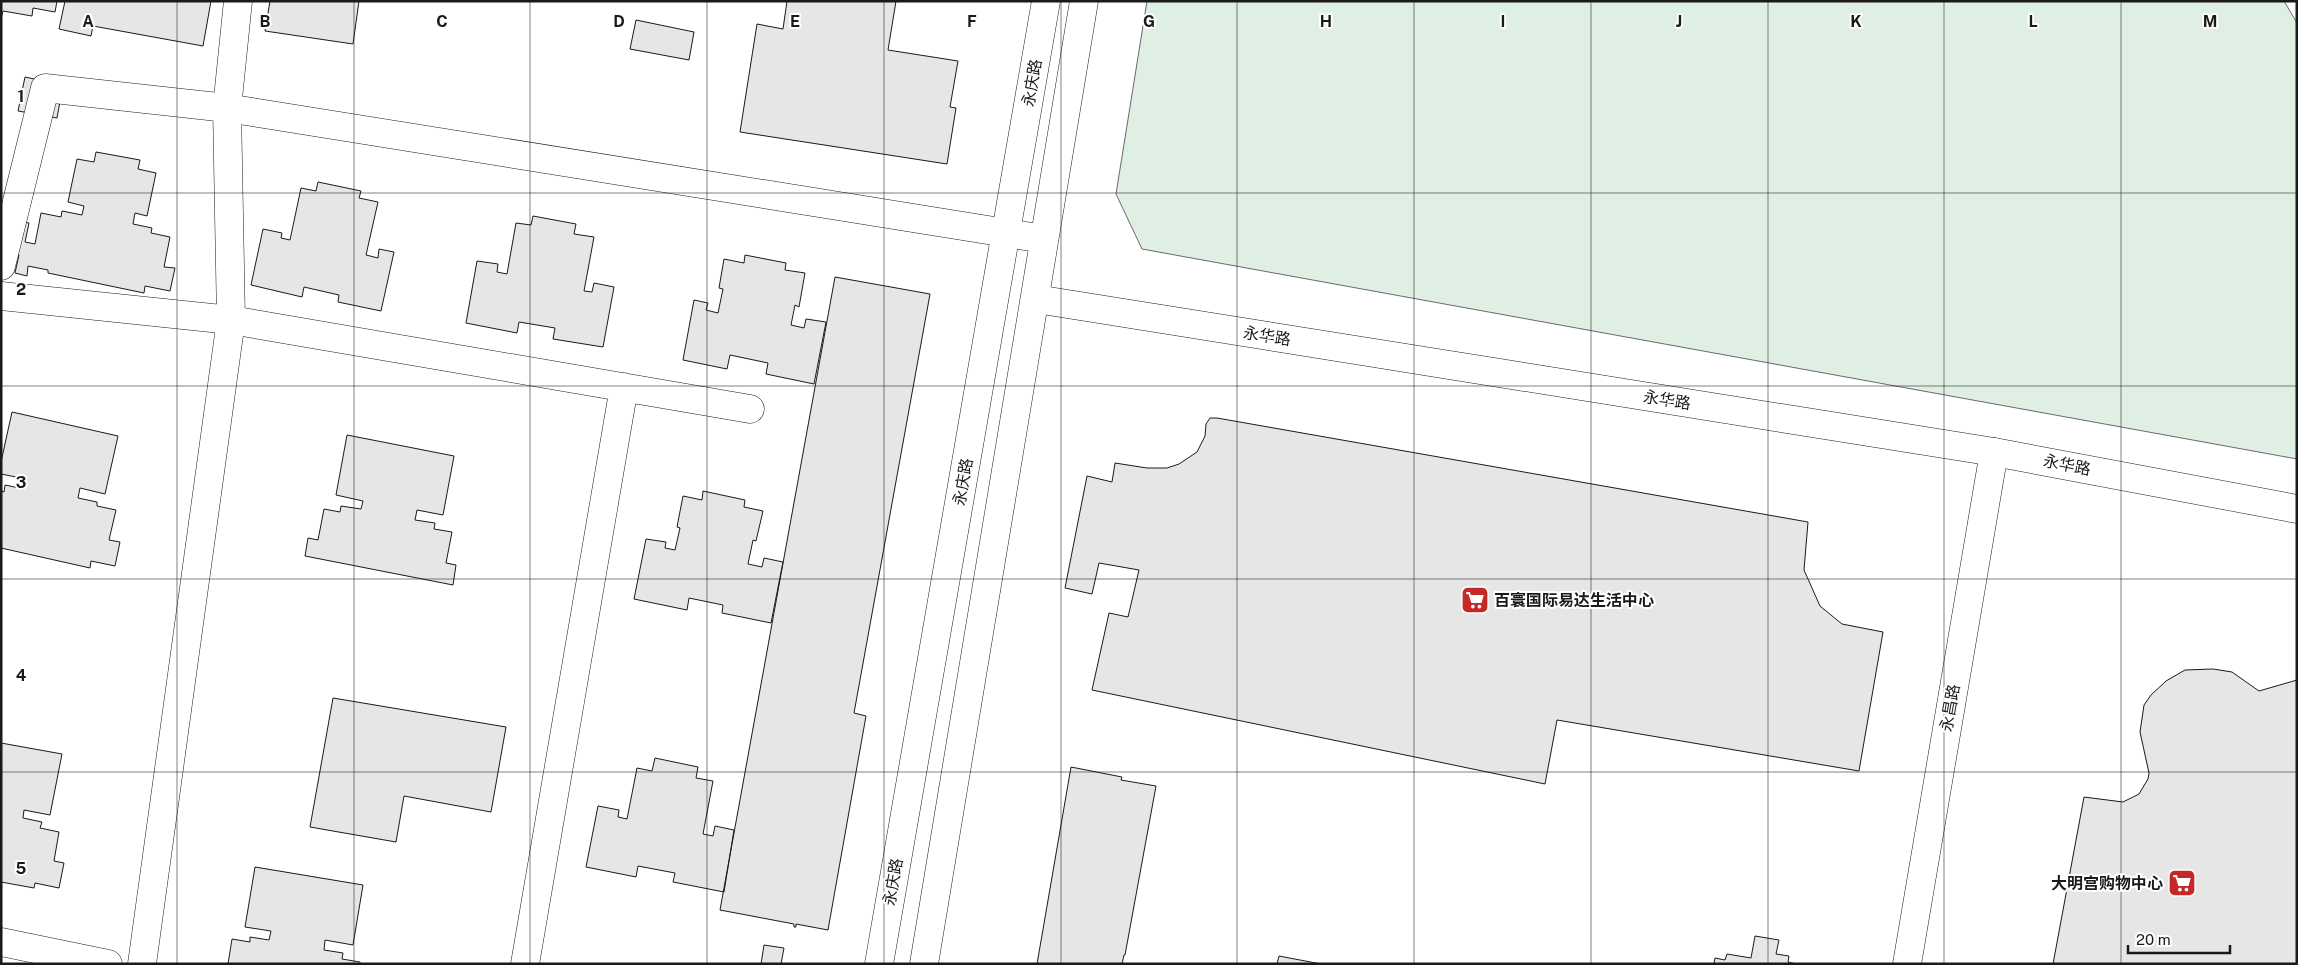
<svg xmlns="http://www.w3.org/2000/svg" width="2298" height="965" viewBox="0 0 2298 965" font-family="'Public Sans','Noto Sans SC',sans-serif">
  <style>
    .green { fill: #e0efe3; stroke: #6a6a6a }
    .building { fill: #e6e6e6; stroke: #1a1a1a }
    .lines { fill: none; stroke-linecap: round; stroke-linejoin: round }
    .street-casing { stroke: #1a1a1a; stroke-width: 29 }
    .secondary-casing { stroke: #1a1a1a; stroke-width: 29 }
    .street { stroke: #fff; stroke-width: 28 }
    .secondary { stroke: #fff; stroke-width: 28 }
    .grid { fill: none; stroke: #1a1a1a; stroke-width: 1; stroke-opacity: 0.55 }
    .labels { text-anchor: middle; dominant-baseline: central; stroke-width: 4; stroke-linejoin: round; paint-order: stroke }
    .street-label { font-size: 16px; fill: #1a1a1a; stroke: #fff }
    .poi-label { font-size: 16px; font-weight: bold; fill: #1a1a1a; stroke: #fff; text-anchor: start }
    .grid-label { font-size: 16px; text-anchor: middle; font-weight: bold; fill: #1a1a1a; stroke: #fff; stroke-width: 4; stroke-linejoin: round; paint-order: stroke }
  </style>
  <rect width="100%" height="100%" fill="#fff"/>
  <path class="green" d="M 1147,1 L 2284,1 L 2297,23 L 2297,459 L 1142,249 L 1116,194 Z"/>
  <path class="building" d="M 1,1 L 57,1 L 55,12 L 33,8 L 32,16 L 3,11 L 1,18 Z
    M 65,1 L 211,1 L 203,46 L 93,26 L 91,36 L 59,29 Z
    M 270,1 L 359,1 L 353,44 L 265,31 Z
    M 787,1 L 896,1 L 888,50 L 958,61 L 950,107 L 956,108 L 947,164 L 740,132 L 757,24 L 783,29 Z
    M 636,20 L 694,32 L 689,60 L 630,49 Z
    M 25,77 L 63,85 L 57,118 L 18,111 Z
    M 96,152 L 140,160 L 138,169 L 156,173 L 147,216 L 135,213 L 133,224 L 152,228 L 151,233 L 170,237 L 164,267 L 175,268 L 170,291 L 145,286 L 144,293 L 48,273 L 48,270 L 28,266 L 27,276 L 15,273 L 19,255 L 3,251 L 9,219 L 29,223 L 25,242 L 35,244 L 41,213 L 61,217 L 62,211 L 82,215 L 84,206 L 68,202 L 77,159 L 94,162 Z
    M 318,182 L 361,191 L 359,198 L 378,202 L 366,255 L 378,258 L 379,249 L 394,252 L 381,311 L 338,302 L 339,295 L 304,287 L 302,297 L 251,285 L 263,229 L 282,233 L 281,238 L 290,240 L 301,188 L 316,191 Z
    M 533,216 L 576,224 L 574,234 L 594,237 L 584,291 L 592,292 L 594,283 L 614,287 L 603,347 L 553,339 L 555,328 L 519,322 L 517,333 L 466,323 L 477,261 L 498,264 L 497,272 L 507,274 L 516,223 L 531,225 Z
    M 745,255 L 786,263 L 785,270 L 805,273 L 799,307 L 795,305 L 791,325 L 804,328 L 806,319 L 826,322 L 814,384 L 766,374 L 768,363 L 730,355 L 727,369 L 683,360 L 694,300 L 708,303 L 706,310 L 718,313 L 723,289 L 719,288 L 724,259 L 744,263 Z
    M 835,277 L 930,294 L 854,713 L 866,716 L 828,930 L 796,924 L 796,927 L 794,927 L 794,924 L 720,910 Z
    M 12,412 L 118,436 L 105,494 L 80,488 L 78,498 L 97,502 L 97,506 L 116,510 L 109,540 L 120,542 L 115,566 L 91,561 L 90,568 L 1,548 L 1,491 L 4,492 L 5,485 L 24,489 L 26,479 L 1,474 L 1,462 Z
    M 1210,418 L 1217,418 L 1808,522 L 1804,570 L 1820,606 L 1842,624 L 1883,632 L 1859,771 L 1557,720 L 1545,784 L 1092,690 L 1109,613 L 1128,617 L 1139,570 L 1099,563 L 1092,594 L 1065,588 L 1087,476 L 1112,482 L 1115,463 L 1147,468 L 1167,468 L 1179,464 L 1197,452 L 1205,436 L 1206,424 Z
    M 347,435 L 454,456 L 443,515 L 417,510 L 415,520 L 435,523 L 434,529 L 452,532 L 446,563 L 456,565 L 453,585 L 305,556 L 308,538 L 318,540 L 324,509 L 340,512 L 341,506 L 361,509 L 363,501 L 336,495 Z
    M 703,491 L 745,500 L 744,507 L 763,511 L 756,541 L 753,540 L 748,564 L 762,567 L 764,558 L 783,562 L 771,623 L 722,613 L 723,605 L 689,598 L 687,610 L 634,599 L 646,539 L 666,542 L 665,548 L 675,550 L 680,528 L 677,527 L 683,496 L 702,500 Z
    M 2213,669 L 2232,672 L 2259,691 L 2297,680 L 2297,964 L 2053,964 L 2084,797 L 2123,802 L 2139,794 L 2148,779 L 2149,773 L 2140,732 L 2144,705 L 2151,695 L 2166,681 L 2185,670 Z
    M 333,698 L 506,727 L 491,812 L 404,796 L 396,842 L 310,827 Z
    M 1,743 L 62,754 L 50,815 L 24,810 L 23,818 L 42,822 L 40,828 L 59,832 L 54,861 L 64,863 L 59,888 L 35,883 L 34,888 L 1,882 Z
    M 655,758 L 698,767 L 696,778 L 713,781 L 703,834 L 713,836 L 715,826 L 734,830 L 724,892 L 673,882 L 675,873 L 638,866 L 636,877 L 586,867 L 598,806 L 619,810 L 618,817 L 627,819 L 637,768 L 652,771 Z
    M 1071,767 L 1122,777 L 1121,780 L 1156,786 L 1125,955 L 1124,955 L 1122,964 L 1037,964 Z
    M 255,867 L 363,885 L 353,945 L 325,940 L 324,950 L 343,953 L 342,959 L 360,962 L 360,964 L 228,964 L 232,939 L 250,942 L 250,937 L 269,940 L 271,931 L 245,927 Z
    M 1755,936 L 1779,940 L 1776,954 L 1789,956 L 1788,962 L 1796,964 L 1714,964 L 1715,958 L 1725,960 L 1727,954 L 1751,958 Z
    M 764,945 L 784,948 L 781,964 L 761,964 Z
    M 1279,956 L 1321,964 L 1277,964 Z"/>
  <g class="lines">
    <defs>
      <path id="street" d="M 1,266 L 45,88 L 227,108 L 1044,239
        M 1,296 L 231,320 L 750,409
        M 1036,299 L 1994,452 L 2297,509
        M 1,942 L 108,964
        M 142,964 L 231,320 L 227,108 L 238,1
        M 525,964 L 624,387"/>
      <path id="secondary" d="M 879,964 L 1046,1
        M 924,964 L 1084,1
        M 1907,964 L 1994,452"/>
    </defs>
    <use href="#street" class="street-casing"/>
    <use href="#secondary" class="secondary-casing"/>
    <use href="#street" class="street"/>
    <use href="#secondary" class="secondary"/>
  </g>
  <path class="grid" d="M 177,1 L 177,964M 354,1 L 354,964M 530,1 L 530,964M 707,1 L 707,964M 884,1 L 884,964M 1061,1 L 1061,964M 1237,1 L 1237,964M 1414,1 L 1414,964M 1591,1 L 1591,964M 1768,1 L 1768,964M 1944,1 L 1944,964M 2121,1 L 2121,964M 1,193 L 2297,193M 1,386 L 2297,386M 1,579 L 2297,579M 1,772 L 2297,772"/>
  <defs>
    <symbol id="supermarket-square" viewBox="-11 -11 22 22"><rect x="-9" y="-9" width="18" height="18" rx="4" fill="#c62828" stroke="#fff"/><path d="M-6-5.5h2.5l.6 2H6L4.5 2H-2.5L-4.4-4H-6ZM-1.5 3.2a1.3 1.3 0 1 0 .1 0ZM3 3.2a1.3 1.3 0 1 0 .1 0Z" fill="#fff"/></symbol>
  </defs>
  <g fill-rule="evenodd">
    <use href="#supermarket-square" x="1459" y="584" width="32" height="32"/>
    <use href="#supermarket-square" x="2166" y="867" width="32" height="32"/>
  </g>
  <g class="labels">
    <g class="street-label">
      <text transform="translate(1032 83) rotate(-80)">永庆路</text>
      <text transform="translate(1267 336) rotate(9)">永华路</text>
      <text transform="translate(1667 400) rotate(9)">永华路</text>
      <text transform="translate(2067 465) rotate(11)">永华路</text>
      <text transform="translate(963 482) rotate(-80)">永庆路</text>
      <text transform="translate(1950 708) rotate(-80)">永昌路</text>
      <text transform="translate(893 882) rotate(-80)">永庆路</text>
    </g>
    <g class="poi-label">
      <text x="1494" y="600">百寰国际易达生活中心</text>
      <text x="2163" y="883" text-anchor="end">大明宫购物中心</text>
    </g>
  </g>
  <g class="grid-label">
    <text x="88" y="27">A</text>
    <text x="265" y="27">B</text>
    <text x="442" y="27">C</text>
    <text x="619" y="27">D</text>
    <text x="795" y="27">E</text>
    <text x="972" y="27">F</text>
    <text x="1149" y="27">G</text>
    <text x="1326" y="27">H</text>
    <text x="1503" y="27">I</text>
    <text x="1679" y="27">J</text>
    <text x="1856" y="27">K</text>
    <text x="2033" y="27">L</text>
    <text x="2210" y="27">M</text>
    <text x="21" y="102">1</text>
    <text x="21" y="295">2</text>
    <text x="21" y="488">3</text>
    <text x="21" y="681">4</text>
    <text x="21" y="874">5</text>
  </g>
  <rect width="2298" height="965" fill="none" stroke="#1a1a1a" stroke-width="5"/>
  <path d="M2128 945v8h102v-8" fill="none" stroke="#1a1a1a" stroke-width="2.5"/>
  <text x="2136" y="945" font-size="15" fill="#1a1a1a" stroke="#ffffff" stroke-width="4" paint-order="stroke">20 m</text>
</svg>
